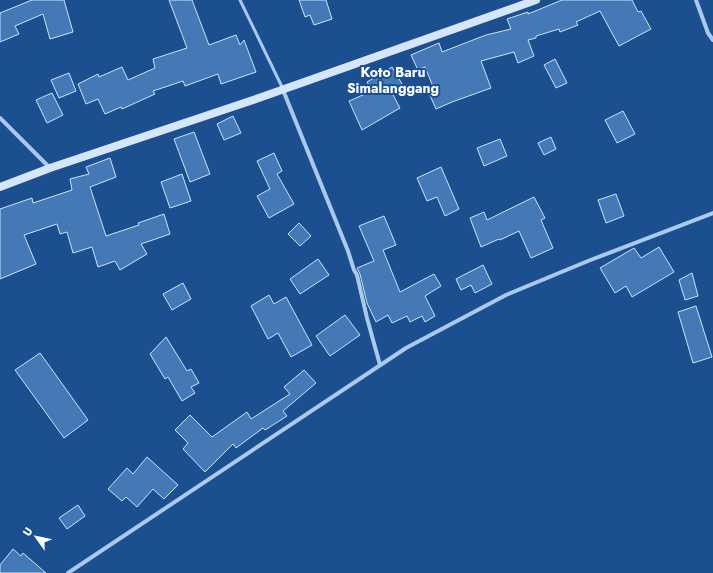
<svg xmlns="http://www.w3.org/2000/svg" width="713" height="573" viewBox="0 0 713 573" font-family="Jost,sans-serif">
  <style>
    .building { fill: #4478b7; stroke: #cfe3fa }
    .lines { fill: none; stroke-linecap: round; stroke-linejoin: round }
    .service { stroke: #a9c9ee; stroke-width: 3 }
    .minor { stroke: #a9c9ee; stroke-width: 4 }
    .secondary { stroke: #d6e6fa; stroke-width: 8 }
    .labels { text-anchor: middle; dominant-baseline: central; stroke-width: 4; stroke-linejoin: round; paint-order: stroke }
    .quarter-label { font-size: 14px; font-weight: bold; fill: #fff; stroke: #1b4f8f }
  </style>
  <rect width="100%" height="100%" fill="#1b4f8f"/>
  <path class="building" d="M 32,0 L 64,0 L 73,32 L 50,39 L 43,14 L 15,26 L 19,34 L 0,42 L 0,13 Z
    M 169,0 L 192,0 L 209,45 L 236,35 L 240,45 L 244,40 L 256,72 L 221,84 L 218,74 L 185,86 L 183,81 L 153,91 L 155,94 L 122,109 L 121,107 L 105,114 L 98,99 L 86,104 L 78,84 L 98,74 L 99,77 L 122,67 L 128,80 L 155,68 L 153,59 L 187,48 Z
    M 299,0 L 326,0 L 332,19 L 314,25 L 310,15 L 305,17 Z
    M 562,0 L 632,0 L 638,12 L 641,11 L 651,29 L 619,46 L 600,11 L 576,22 L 578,25 L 560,32 L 559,29 L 536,36 L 536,38 L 528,40 L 534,56 L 518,63 L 514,52 L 481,61 L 491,88 L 452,102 L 436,109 L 428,91 L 434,89 L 425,67 L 418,70 L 411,55 L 439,43 L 442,52 L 486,35 L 511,29 L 507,19 L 528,12 L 528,14 Z
    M 555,59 L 567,83 L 556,88 L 544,65 Z
    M 392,67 L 402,84 L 391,91 L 400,108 L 362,130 L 349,101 L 372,91 L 367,82 Z
    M 69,73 L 76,91 L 59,98 L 51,80 Z
    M 52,93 L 63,115 L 47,123 L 36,100 Z
    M 623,111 L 635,134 L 617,143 L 605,120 Z
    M 233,116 L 241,133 L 224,140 L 217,124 Z
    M 194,132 L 210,174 L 190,182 L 174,139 Z
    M 551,137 L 556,149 L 544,155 L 538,143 Z
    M 500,139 L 507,156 L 484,166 L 477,148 Z
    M 274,153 L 282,171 L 277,174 L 294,204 L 269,218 L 257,196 L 270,189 L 257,161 Z
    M 110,158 L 116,177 L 90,187 L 106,236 L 139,225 L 138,223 L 164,214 L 170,234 L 141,244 L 147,254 L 120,270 L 115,261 L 98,267 L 92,247 L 73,253 L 67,232 L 60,234 L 57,224 L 24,235 L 36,264 L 0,279 L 0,209 L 32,198 L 33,203 L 72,190 L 70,179 L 89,174 L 86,167 Z
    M 441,167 L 459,209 L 445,216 L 437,197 L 427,201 L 417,178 Z
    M 182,174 L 191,201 L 170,208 L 161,182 Z
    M 616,194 L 624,216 L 606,223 L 598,200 Z
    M 534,197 L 545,218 L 541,220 L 553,248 L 531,258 L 519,231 L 500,240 L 499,239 L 481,247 L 470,218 L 484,212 L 487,220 Z
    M 384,216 L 396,245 L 383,250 L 400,292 L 434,274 L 441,286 L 425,296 L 435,316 L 425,322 L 422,316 L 410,322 L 407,316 L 392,323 L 388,315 L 376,322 L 367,303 L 360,274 L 357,268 L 374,261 L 359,226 Z
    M 299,223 L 311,236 L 300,246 L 288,234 Z
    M 659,247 L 674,272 L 632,297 L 626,286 L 615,293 L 600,268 L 634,248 L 641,258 Z
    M 318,259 L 329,275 L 300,294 L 290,279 Z
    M 483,265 L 492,284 L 475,293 L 471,285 L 461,290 L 456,279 Z
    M 692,273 L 698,296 L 685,300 L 679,280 Z
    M 183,283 L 191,299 L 172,310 L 163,294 Z
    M 269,295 L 274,304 L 286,297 L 312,345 L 291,357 L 278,333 L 268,339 L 251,306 Z
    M 696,306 L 712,357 L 693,363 L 678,312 Z
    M 345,315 L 360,335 L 330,356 L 316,336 Z
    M 166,337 L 187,371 L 191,369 L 199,383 L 191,387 L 195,393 L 182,401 L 168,377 L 165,379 L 150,354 Z
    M 40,353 L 88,420 L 64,438 L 15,370 Z
    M 304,370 L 316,383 L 283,411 L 287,416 L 265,430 L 263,428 L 236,448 L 233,444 L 205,472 L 183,449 L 188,443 L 175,430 L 190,415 L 212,437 L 247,412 L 251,419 L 290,394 L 284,387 Z
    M 147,457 L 178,485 L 164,499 L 153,489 L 137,507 L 126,497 L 122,501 L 108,489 L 127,468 L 133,474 Z
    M 78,505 L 85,516 L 67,529 L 59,518 Z
    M 13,549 L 21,556 L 23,553 L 46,573 L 0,573 L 0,565 Z"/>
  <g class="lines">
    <path class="service" d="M 240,0 L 283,89"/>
    <path class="minor" d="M 696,0 L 708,33 L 713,40
      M 283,90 L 348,251 L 354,270 L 357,275 L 367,318 L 380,365
      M 0,118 L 50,168
      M 68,573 L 406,348 L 506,295 L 588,261 L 713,213"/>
    <path class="secondary" d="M 0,187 L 50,168 L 256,99 L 536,0"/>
  </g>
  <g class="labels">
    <g class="quarter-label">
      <text x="393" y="72">Koto Baru<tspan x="393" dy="16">Simalanggang</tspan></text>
    </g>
  </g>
  <g transform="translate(36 537) rotate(303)" stroke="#1b4f8f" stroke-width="3" paint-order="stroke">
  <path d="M0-3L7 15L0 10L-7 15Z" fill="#ffffff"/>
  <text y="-6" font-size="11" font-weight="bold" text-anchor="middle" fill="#ffffff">U</text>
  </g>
</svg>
